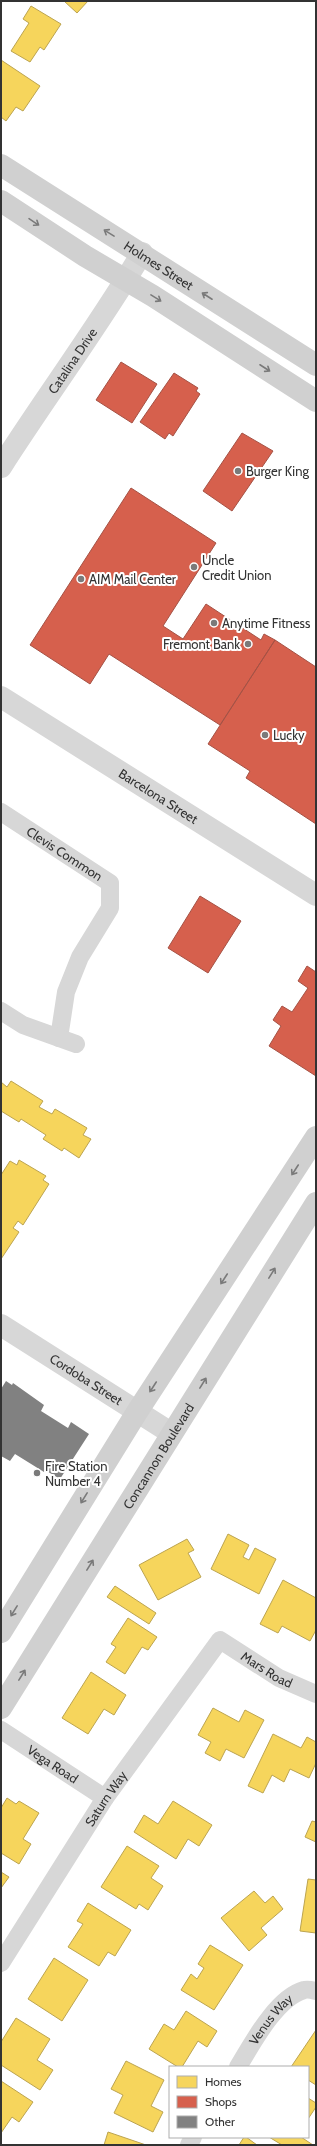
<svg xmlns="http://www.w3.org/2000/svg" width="317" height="2146" viewBox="0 0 317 2146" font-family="Cabin,sans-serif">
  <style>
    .homes { fill: #f6d55c; stroke: #bca450 }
    .shops { fill: #d6604d; stroke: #a55245 }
    .building { fill: #818181 }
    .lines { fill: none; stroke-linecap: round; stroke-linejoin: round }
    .minor { stroke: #d7d7d7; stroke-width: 18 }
    .tertiary { stroke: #d7d7d7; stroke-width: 22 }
    .secondary { stroke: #d0d0d0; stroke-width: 22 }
    .oneway { stroke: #7a7a7a }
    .poi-dot { fill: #7a7a7a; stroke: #fff; stroke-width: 1.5 }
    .labels { text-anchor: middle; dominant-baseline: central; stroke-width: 4; stroke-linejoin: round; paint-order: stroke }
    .street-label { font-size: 13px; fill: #333; stroke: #fff }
    .poi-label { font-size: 13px; fill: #333; stroke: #fff; text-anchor: start }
  </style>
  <rect width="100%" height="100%" fill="#fff"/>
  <path class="homes" d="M 64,1 L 88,1 L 77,13 Z
    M 31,6 L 61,24 L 44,50 L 40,47 L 30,62 L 11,51 L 29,23 L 23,19 Z
    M 1,60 L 40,86 L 23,111 L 16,107 L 6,121 L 1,117 Z
    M 11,1081 L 43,1101 L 39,1107 L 52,1114 L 55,1109 L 87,1128 L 83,1135 L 91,1139 L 79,1158 L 64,1148 L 62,1151 L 43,1139 L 46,1135 L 21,1119 L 19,1122 L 1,1111 L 1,1082 L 7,1087 Z
    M 19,1160 L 46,1176 L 43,1180 L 49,1184 L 23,1225 L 18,1221 L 13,1228 L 19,1232 L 1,1259 L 1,1175 L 10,1161 L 17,1165 Z
    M 228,1534 L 249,1545 L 243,1557 L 249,1560 L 255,1548 L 276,1559 L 259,1594 L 211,1569 Z
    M 187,1539 L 194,1550 L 188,1553 L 201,1577 L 158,1600 L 139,1565 Z
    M 283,1580 L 316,1598 L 316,1630 L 310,1641 L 282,1626 L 278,1633 L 260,1624 Z
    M 115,1586 L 156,1613 L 149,1624 L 107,1597 Z
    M 128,1618 L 157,1637 L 148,1650 L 142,1647 L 125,1674 L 106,1662 L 116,1647 L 111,1644 Z
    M 91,1672 L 126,1695 L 114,1715 L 104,1709 L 88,1734 L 62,1718 Z
    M 213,1708 L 239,1722 L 245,1710 L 264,1720 L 244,1758 L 226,1749 L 220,1761 L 205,1753 L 211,1742 L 198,1735 Z
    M 273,1734 L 301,1748 L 307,1737 L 316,1742 L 316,1763 L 309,1778 L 290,1769 L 284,1782 L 272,1775 L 263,1793 L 248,1786 Z
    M 7,1798 L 16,1804 L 19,1801 L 39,1813 L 23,1839 L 31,1844 L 19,1864 L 1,1853 L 1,1808 Z
    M 173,1801 L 212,1825 L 199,1846 L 188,1839 L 176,1859 L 134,1832 L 144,1815 L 158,1824 Z
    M 312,1821 L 316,1822 L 316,1842 L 305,1837 Z
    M 127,1846 L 159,1866 L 151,1878 L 163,1886 L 148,1910 L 139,1904 L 136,1909 L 101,1887 Z
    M 1,1872 L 9,1877 L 1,1888 Z
    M 308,1879 L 316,1880 L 316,1933 L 300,1931 Z
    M 254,1891 L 265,1903 L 273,1896 L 283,1909 L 261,1928 L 267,1935 L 249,1951 L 221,1918 Z
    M 88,1903 L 131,1930 L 115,1956 L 108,1952 L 99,1966 L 68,1947 L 83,1924 L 77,1921 Z
    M 210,1945 L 243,1965 L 214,2010 L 181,1990 L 191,1974 L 197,1979 L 204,1968 L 198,1964 Z
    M 54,1958 L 88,1980 L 62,2021 L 28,1999 Z
    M 186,2011 L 217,2031 L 207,2047 L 198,2041 L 182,2067 L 178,2067 L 149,2049 L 164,2024 L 174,2030 Z
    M 16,2018 L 50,2039 L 37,2060 L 53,2070 L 40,2090 L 1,2065 L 1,2042 Z
    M 316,2030 L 316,2085 L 308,2080 L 308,2067 L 291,2067 Z
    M 126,2061 L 164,2080 L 151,2106 L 163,2112 L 153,2132 L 114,2113 L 123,2095 L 111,2089 Z
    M 1,2081 L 33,2102 L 19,2122 L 12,2117 L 1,2133 Z
    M 308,2098 L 316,2103 L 316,2107 L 308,2119 Z
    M 108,2132 L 146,2145 L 104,2145 Z
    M 244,2137 L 246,2137 L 257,2145 L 239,2145 Z
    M 269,2137 L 301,2137 L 313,2145 L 282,2145 Z"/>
  <path class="shops" d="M 121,362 L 157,384 L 132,423 L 96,400 Z
    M 174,373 L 198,388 L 196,391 L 200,394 L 173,436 L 169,433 L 165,439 L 140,422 Z
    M 242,433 L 273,451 L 232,511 L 203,491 Z
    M 131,488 L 216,543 L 163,626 L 183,639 L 206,604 L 261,640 L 264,634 L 275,640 L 220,725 L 109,654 L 90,684 L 30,645 Z
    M 275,640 L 316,667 L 316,824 L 246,778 L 250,771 L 208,744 Z
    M 200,896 L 241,921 L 208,973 L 168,948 Z
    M 307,966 L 316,972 L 316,1076 L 269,1046 L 281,1026 L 273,1020 L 282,1006 L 292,1012 L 308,988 L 298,981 Z"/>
  <path class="building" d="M 6,1381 L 12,1385 L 13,1383 L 44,1405 L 41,1411 L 68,1428 L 71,1422 L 89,1434 L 60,1479 L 45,1470 L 44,1472 L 15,1454 L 10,1461 L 1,1456 L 1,1389 Z"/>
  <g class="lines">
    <g class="minor">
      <path id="s1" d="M 1,812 L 110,883 L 110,908 L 80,957 L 66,992 L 59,1038"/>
      <path d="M 1,1011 L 23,1025 L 76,1044"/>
      <path id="s2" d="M 1,1730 L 105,1798"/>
      <path id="s3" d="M 1,1963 L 105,1798 L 220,1640 L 279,1678 L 316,1694"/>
      <path id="s4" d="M 238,2067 C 252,2044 276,1998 304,1990 C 307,1989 312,1990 316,1991"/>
      <path d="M 189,2145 L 193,2137"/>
    </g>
    <g class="tertiary">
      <path id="s5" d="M 1,467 C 47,395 98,327 142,253"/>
      <path id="s6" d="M 1,697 L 316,895"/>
      <path id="s7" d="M 1,1325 L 171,1433"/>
    </g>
    <g class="secondary">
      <path id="s8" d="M 1,165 L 316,365"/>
      <path d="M 1,201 L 85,256 L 153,296 L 316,401"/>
      <path d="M 1,1632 L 137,1412 L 316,1137"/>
      <path id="s9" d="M 1,1708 L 316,1203"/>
    </g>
  </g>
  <defs><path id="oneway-shaft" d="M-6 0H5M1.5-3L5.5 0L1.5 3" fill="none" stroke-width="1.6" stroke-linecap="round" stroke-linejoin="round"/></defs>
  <g class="oneway">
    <use href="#oneway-shaft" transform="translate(34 222) rotate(34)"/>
    <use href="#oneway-shaft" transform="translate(109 233) rotate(-148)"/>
    <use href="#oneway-shaft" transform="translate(207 296) rotate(-147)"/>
    <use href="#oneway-shaft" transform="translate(156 298) rotate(32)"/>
    <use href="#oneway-shaft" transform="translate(265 368) rotate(33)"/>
    <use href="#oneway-shaft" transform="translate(295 1170) rotate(123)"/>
    <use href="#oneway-shaft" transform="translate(272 1273) rotate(-58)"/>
    <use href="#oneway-shaft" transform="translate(224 1279) rotate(123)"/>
    <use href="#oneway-shaft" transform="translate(203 1383) rotate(-58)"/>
    <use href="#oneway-shaft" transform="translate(153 1387) rotate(123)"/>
    <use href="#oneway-shaft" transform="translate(84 1498) rotate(122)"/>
    <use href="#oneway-shaft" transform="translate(90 1565) rotate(-58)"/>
    <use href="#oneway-shaft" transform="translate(14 1611) rotate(122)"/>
    <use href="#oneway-shaft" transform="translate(22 1675) rotate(-58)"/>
  </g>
  <g class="poi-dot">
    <circle cx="238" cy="471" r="4"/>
    <circle cx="194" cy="567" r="4"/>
    <circle cx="81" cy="579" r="4"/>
    <circle cx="214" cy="623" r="4"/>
    <circle cx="248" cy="644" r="4"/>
    <circle cx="265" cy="735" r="4"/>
    <circle cx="37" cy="1473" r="4"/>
  </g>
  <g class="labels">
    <g class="street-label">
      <text stroke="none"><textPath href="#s8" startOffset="187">Holmes Street</textPath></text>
      <text stroke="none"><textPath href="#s5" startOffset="128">Catalina Drive</textPath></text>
      <text stroke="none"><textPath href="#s6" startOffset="186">Barcelona Street</textPath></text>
      <text stroke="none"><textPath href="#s1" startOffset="76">Clevis Common</textPath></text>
      <text stroke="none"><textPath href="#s7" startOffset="101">Cordoba Street</textPath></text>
      <text stroke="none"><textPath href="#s9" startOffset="297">Concannon Boulevard</textPath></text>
      <text stroke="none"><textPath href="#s3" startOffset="446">Mars Road</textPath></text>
      <text stroke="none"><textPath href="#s2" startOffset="62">Vega Road</textPath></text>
      <text stroke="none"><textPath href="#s3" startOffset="195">Saturn Way</textPath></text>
      <text stroke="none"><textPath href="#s4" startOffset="58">Venus Way</textPath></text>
    </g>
    <g class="poi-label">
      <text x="246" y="471">Burger King</text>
      <text x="202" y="560">Uncle<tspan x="202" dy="15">Credit Union</tspan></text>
      <text x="89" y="579">AIM Mail Center</text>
      <text x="222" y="623">Anytime Fitness</text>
      <text x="240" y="644" text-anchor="end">Fremont Bank</text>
      <text x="273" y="735">Lucky</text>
      <text x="45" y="1466">Fire Station<tspan x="45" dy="15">Number 4</tspan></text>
    </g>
  </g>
  <rect width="317" height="2146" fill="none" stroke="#333333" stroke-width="4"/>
  <rect x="169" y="2066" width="140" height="72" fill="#ffffff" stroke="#adadad"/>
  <rect x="177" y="2076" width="20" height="12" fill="#f6d55c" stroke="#adadad"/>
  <text x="205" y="2086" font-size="12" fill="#333333">Homes</text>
  <rect x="177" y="2096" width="20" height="12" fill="#d6604d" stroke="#adadad"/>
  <text x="205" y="2106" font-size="12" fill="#333333">Shops</text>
  <rect x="177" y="2116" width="20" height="12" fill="#818181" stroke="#adadad"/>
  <text x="205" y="2126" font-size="12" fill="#333333">Other</text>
</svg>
